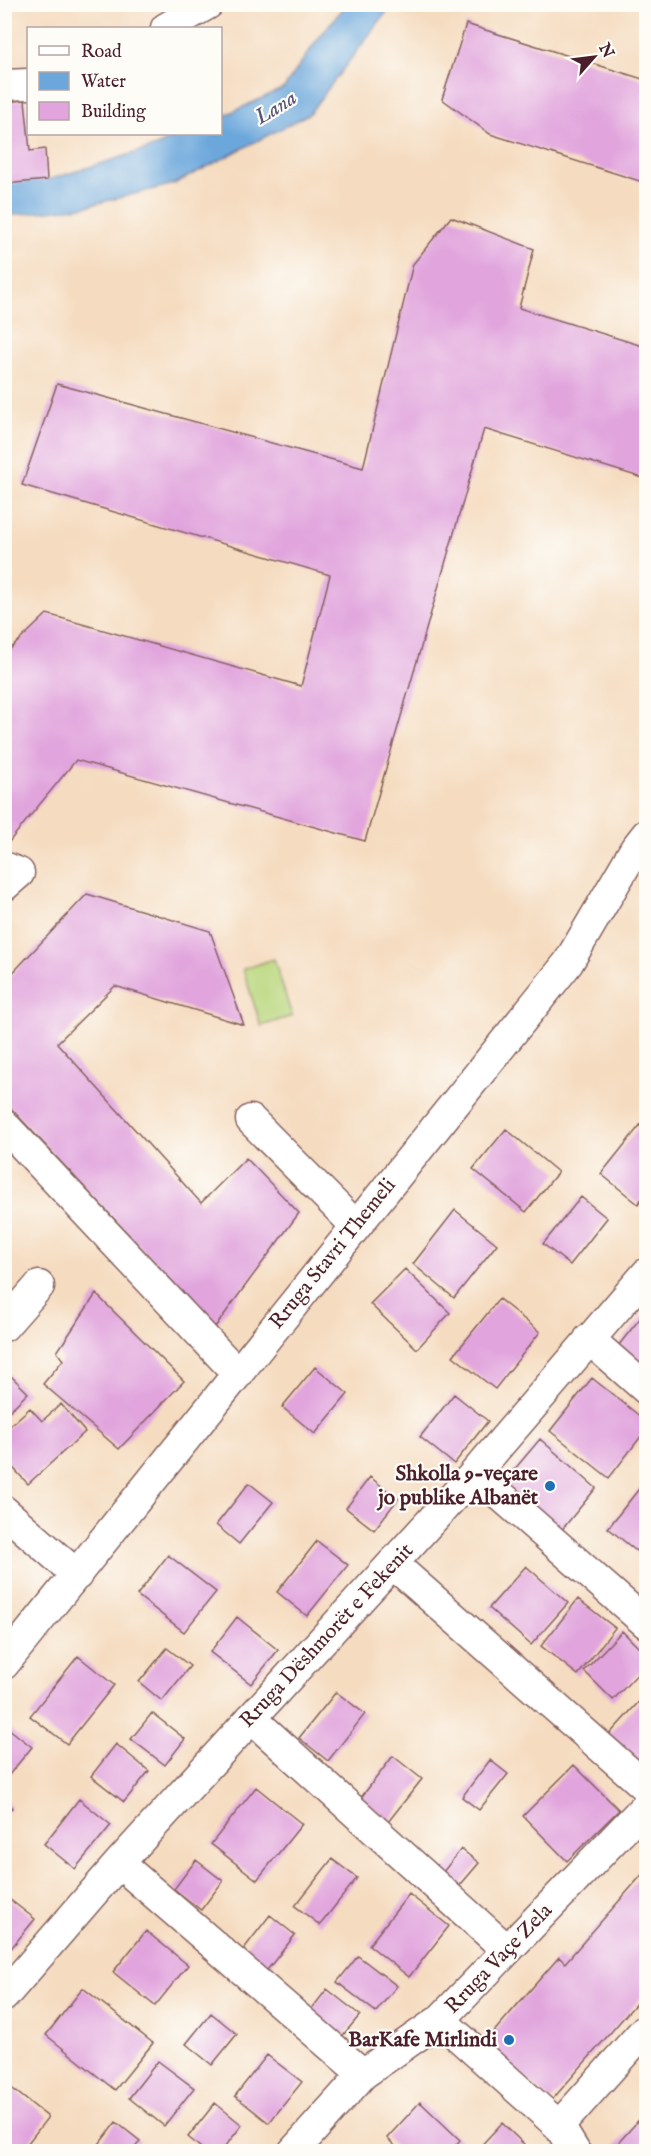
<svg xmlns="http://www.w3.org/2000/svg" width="651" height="2156" viewBox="0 0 651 2156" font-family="'IM FELL English',serif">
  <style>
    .green { fill: #bad77e; stroke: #827b54; stroke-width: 1.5 }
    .water { fill: #6ca7dc; stroke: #5b6384; stroke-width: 1.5 }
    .building { fill: #e1a4dd }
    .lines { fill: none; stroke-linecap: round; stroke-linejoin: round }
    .minor-casing { stroke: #86615f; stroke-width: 33 }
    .minor { stroke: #fff; stroke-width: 30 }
    .poi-dot { fill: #1f6fb2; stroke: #fdfcf7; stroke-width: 2 }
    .labels { text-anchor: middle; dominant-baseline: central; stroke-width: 4.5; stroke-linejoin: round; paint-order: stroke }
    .street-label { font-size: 21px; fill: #4a1f2b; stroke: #fdfcf7 }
    .poi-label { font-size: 21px; font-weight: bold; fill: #4a1f2b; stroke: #fdfcf7; text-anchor: end }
    .water-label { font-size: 22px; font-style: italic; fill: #585572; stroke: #fdfcf7 }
  </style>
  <rect width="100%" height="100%" fill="#fdfcf7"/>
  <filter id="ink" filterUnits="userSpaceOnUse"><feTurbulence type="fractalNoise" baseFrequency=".0167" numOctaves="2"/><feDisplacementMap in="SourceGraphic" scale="12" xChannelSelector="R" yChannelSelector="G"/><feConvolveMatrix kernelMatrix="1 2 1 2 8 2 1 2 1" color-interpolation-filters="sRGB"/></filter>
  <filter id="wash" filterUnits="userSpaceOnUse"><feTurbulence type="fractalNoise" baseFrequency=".008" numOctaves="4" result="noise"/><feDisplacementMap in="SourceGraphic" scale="24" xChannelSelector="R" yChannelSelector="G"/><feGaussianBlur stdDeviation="1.35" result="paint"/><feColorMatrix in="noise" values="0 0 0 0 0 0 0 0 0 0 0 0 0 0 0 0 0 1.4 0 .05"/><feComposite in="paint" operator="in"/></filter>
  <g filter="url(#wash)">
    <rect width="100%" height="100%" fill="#f5dbbf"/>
    <path class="green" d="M 274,959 L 292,1016 L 261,1026 L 243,969 Z"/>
    <path class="water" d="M 346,5 L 392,5 L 309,114 L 174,184 L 83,207 L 5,216 L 5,179 L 51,179 L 154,147 L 183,134 L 220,134 L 221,117 L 284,88 L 317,40 Z"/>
    <g id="blocks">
      <path class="building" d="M 466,24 L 646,80 L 646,183 L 490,134 L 442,99 Z
        M 25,100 L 30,151 L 45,149 L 47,180 L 4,184 L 4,102 Z
        M 451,217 L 534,249 L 519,308 L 646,347 L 646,479 L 484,429 L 365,841 L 76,760 L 4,848 L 4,655 L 47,614 L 301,686 L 330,575 L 22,485 L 57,384 L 363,468 L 413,264 Z
        M 87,894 L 210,931 L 244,1025 L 115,986 L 57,1043 L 201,1203 L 246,1158 L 299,1213 L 215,1327 L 4,1101 L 4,982 Z
        M 641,1124 L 646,1129 L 646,1193 L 638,1204 L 601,1174 Z
        M 506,1129 L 558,1172 L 526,1212 L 473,1169 Z
        M 581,1197 L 607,1218 L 570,1265 L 543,1244 Z
        M 455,1210 L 497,1244 L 454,1298 L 413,1264 Z
        M 405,1269 L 450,1313 L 417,1349 L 370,1304 Z
        M 96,1294 L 184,1381 L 119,1449 L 43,1384 L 63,1360 L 57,1352 Z
        M 499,1299 L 540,1332 L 495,1389 L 453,1356 Z
        M 646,1311 L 646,1372 L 618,1346 Z
        M 315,1367 L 348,1394 L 315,1434 L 282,1407 Z
        M 4,1369 L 28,1393 L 4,1416 Z
        M 592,1378 L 646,1421 L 646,1430 L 609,1478 L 550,1431 Z
        M 454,1394 L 488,1421 L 454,1464 L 420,1437 Z
        M 61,1404 L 85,1432 L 28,1484 L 4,1458 L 4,1431 L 30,1408 L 42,1421 Z
        M 540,1439 L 596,1488 L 560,1532 L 503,1483 Z
        M 370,1477 L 398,1499 L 374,1530 L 346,1508 Z
        M 646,1480 L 646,1559 L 608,1528 Z
        M 249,1483 L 273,1502 L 239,1544 L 216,1525 Z
        M 317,1541 L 348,1565 L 307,1616 L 277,1592 Z
        M 168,1555 L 216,1592 L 184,1632 L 137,1595 Z
        M 526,1566 L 568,1603 L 531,1645 L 489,1608 Z
        M 578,1599 L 615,1628 L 578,1675 L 541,1646 Z
        M 237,1617 L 278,1650 L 251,1684 L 210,1652 Z
        M 622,1631 L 646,1655 L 646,1665 L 613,1700 L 584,1671 Z
        M 167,1648 L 190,1666 L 162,1701 L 139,1682 Z
        M 78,1656 L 114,1685 L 67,1744 L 30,1716 Z
        M 336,1692 L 365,1714 L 328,1761 L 299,1738 Z
        M 646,1694 L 646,1776 L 606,1738 Z
        M 152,1713 L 185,1739 L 165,1765 L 131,1739 Z
        M 4,1725 L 32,1747 L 8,1776 L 4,1773 Z
        M 116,1744 L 149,1771 L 124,1802 L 91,1776 Z
        M 393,1756 L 422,1779 L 388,1822 L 360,1799 Z
        M 490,1760 L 508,1774 L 479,1810 L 462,1797 Z
        M 574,1765 L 619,1810 L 567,1861 L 523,1816 Z
        M 256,1787 L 302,1824 L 257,1880 L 211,1844 Z
        M 4,1797 L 12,1808 L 4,1813 Z
        M 79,1799 L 111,1825 L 75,1869 L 44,1844 Z
        M 461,1849 L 479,1863 L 456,1890 L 439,1877 Z
        M 332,1859 L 357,1878 L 320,1925 L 295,1906 Z
        M 196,1860 L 223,1881 L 201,1910 L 174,1889 Z
        M 646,1870 L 646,1992 L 551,2101 L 484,2043 L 559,1957 L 565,1963 Z
        M 409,1894 L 449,1926 L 409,1977 L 369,1945 Z
        M 4,1895 L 35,1919 L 4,1957 Z
        M 270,1915 L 295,1935 L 264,1974 L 239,1955 Z
        M 146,1931 L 188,1965 L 155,2006 L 113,1972 Z
        M 358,1956 L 397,1986 L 376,2012 L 337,1982 Z
        M 83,1988 L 153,2043 L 115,2090 L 46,2035 Z
        M 327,1989 L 360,2015 L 338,2041 L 306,2016 Z
        M 211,2013 L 237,2034 L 212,2065 L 186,2044 Z
        M 267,2055 L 302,2082 L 269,2123 L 235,2096 Z
        M 158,2061 L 194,2088 L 164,2126 L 129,2098 Z
        M 4,2082 L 48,2117 L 21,2152 L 4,2152 Z
        M 420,2102 L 460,2140 L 450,2152 L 401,2152 L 387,2138 Z
        M 215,2103 L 242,2125 L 221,2152 L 206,2152 L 188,2137 Z
        M 646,2112 L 646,2152 L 610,2152 Z
        M 116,2122 L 140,2141 L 132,2152 L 93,2152 Z
        M 502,2123 L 532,2152 L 475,2152 Z"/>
    </g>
  </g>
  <g filter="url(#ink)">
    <use href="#blocks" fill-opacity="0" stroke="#86615f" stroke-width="1.5"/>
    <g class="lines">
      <defs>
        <path id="minor" d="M 166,28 L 208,4
          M 4,85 L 28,84
          M 4,867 L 19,873 L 4,886
          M 251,1120 L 355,1225
          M 4,1125 L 238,1374
          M 4,1326 L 39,1286
          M 589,1339 L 646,1389
          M 475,1473 L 646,1623
          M 4,1511 L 77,1575
          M 393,1564 L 646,1787
          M 4,1664 L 568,963 L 635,849 L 646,835
          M 251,1718 L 507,1950
          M 119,1863 L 363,2074
          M 4,1996 L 119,1863 L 475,1473 L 646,1274
          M 440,2020 L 559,2126 L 575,2152
          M 559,2126 L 643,2032
          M 293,2152 L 363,2074 L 440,2020 L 646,1806"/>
      </defs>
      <use href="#minor" class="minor-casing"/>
      <use href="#minor" class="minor"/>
    </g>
  </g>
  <g class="poi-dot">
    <circle cx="550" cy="1486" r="6"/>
    <circle cx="509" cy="2040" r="6"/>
  </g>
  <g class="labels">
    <g class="street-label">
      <text transform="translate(333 1254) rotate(-51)">Rruga Stavri Themeli</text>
      <text transform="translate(327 1636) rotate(-47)">Rruga Dëshmorët e Fekenit</text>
      <text transform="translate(499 1959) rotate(-46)">Rruga Vaçe Zela</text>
    </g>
    <g class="poi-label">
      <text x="538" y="1474">Shkolla 9-veçare<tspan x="538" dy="24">jo publike Albanët</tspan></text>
      <text x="497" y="2040">BarKafe Mirlindi</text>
    </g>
    <g class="water-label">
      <text transform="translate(276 108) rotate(-32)">Lana</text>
    </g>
  </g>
  <rect width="651" height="2156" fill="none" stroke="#fdfcf7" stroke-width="24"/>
  <rect x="27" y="27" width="195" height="108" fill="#fdfcf7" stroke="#b5a4a5" stroke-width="1.5"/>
  <rect x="39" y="46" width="30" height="9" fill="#ffffff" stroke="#b5a4a5" stroke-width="1.5"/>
  <text x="81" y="57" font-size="18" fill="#4a1f2b">Road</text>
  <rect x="39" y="72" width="30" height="18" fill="#6ca7dc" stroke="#b5a4a5" stroke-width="1.5"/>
  <text x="81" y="87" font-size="18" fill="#4a1f2b">Water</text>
  <rect x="39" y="102" width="30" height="18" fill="#e1a4dd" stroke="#b5a4a5" stroke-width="1.5"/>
  <text x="81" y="117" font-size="18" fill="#4a1f2b">Building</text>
  <g transform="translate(594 57) rotate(62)" stroke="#fdfcf7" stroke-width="4.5" paint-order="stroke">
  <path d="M0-4.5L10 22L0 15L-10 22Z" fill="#4a1f2b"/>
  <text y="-9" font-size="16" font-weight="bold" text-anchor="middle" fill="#4a1f2b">N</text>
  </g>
</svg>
